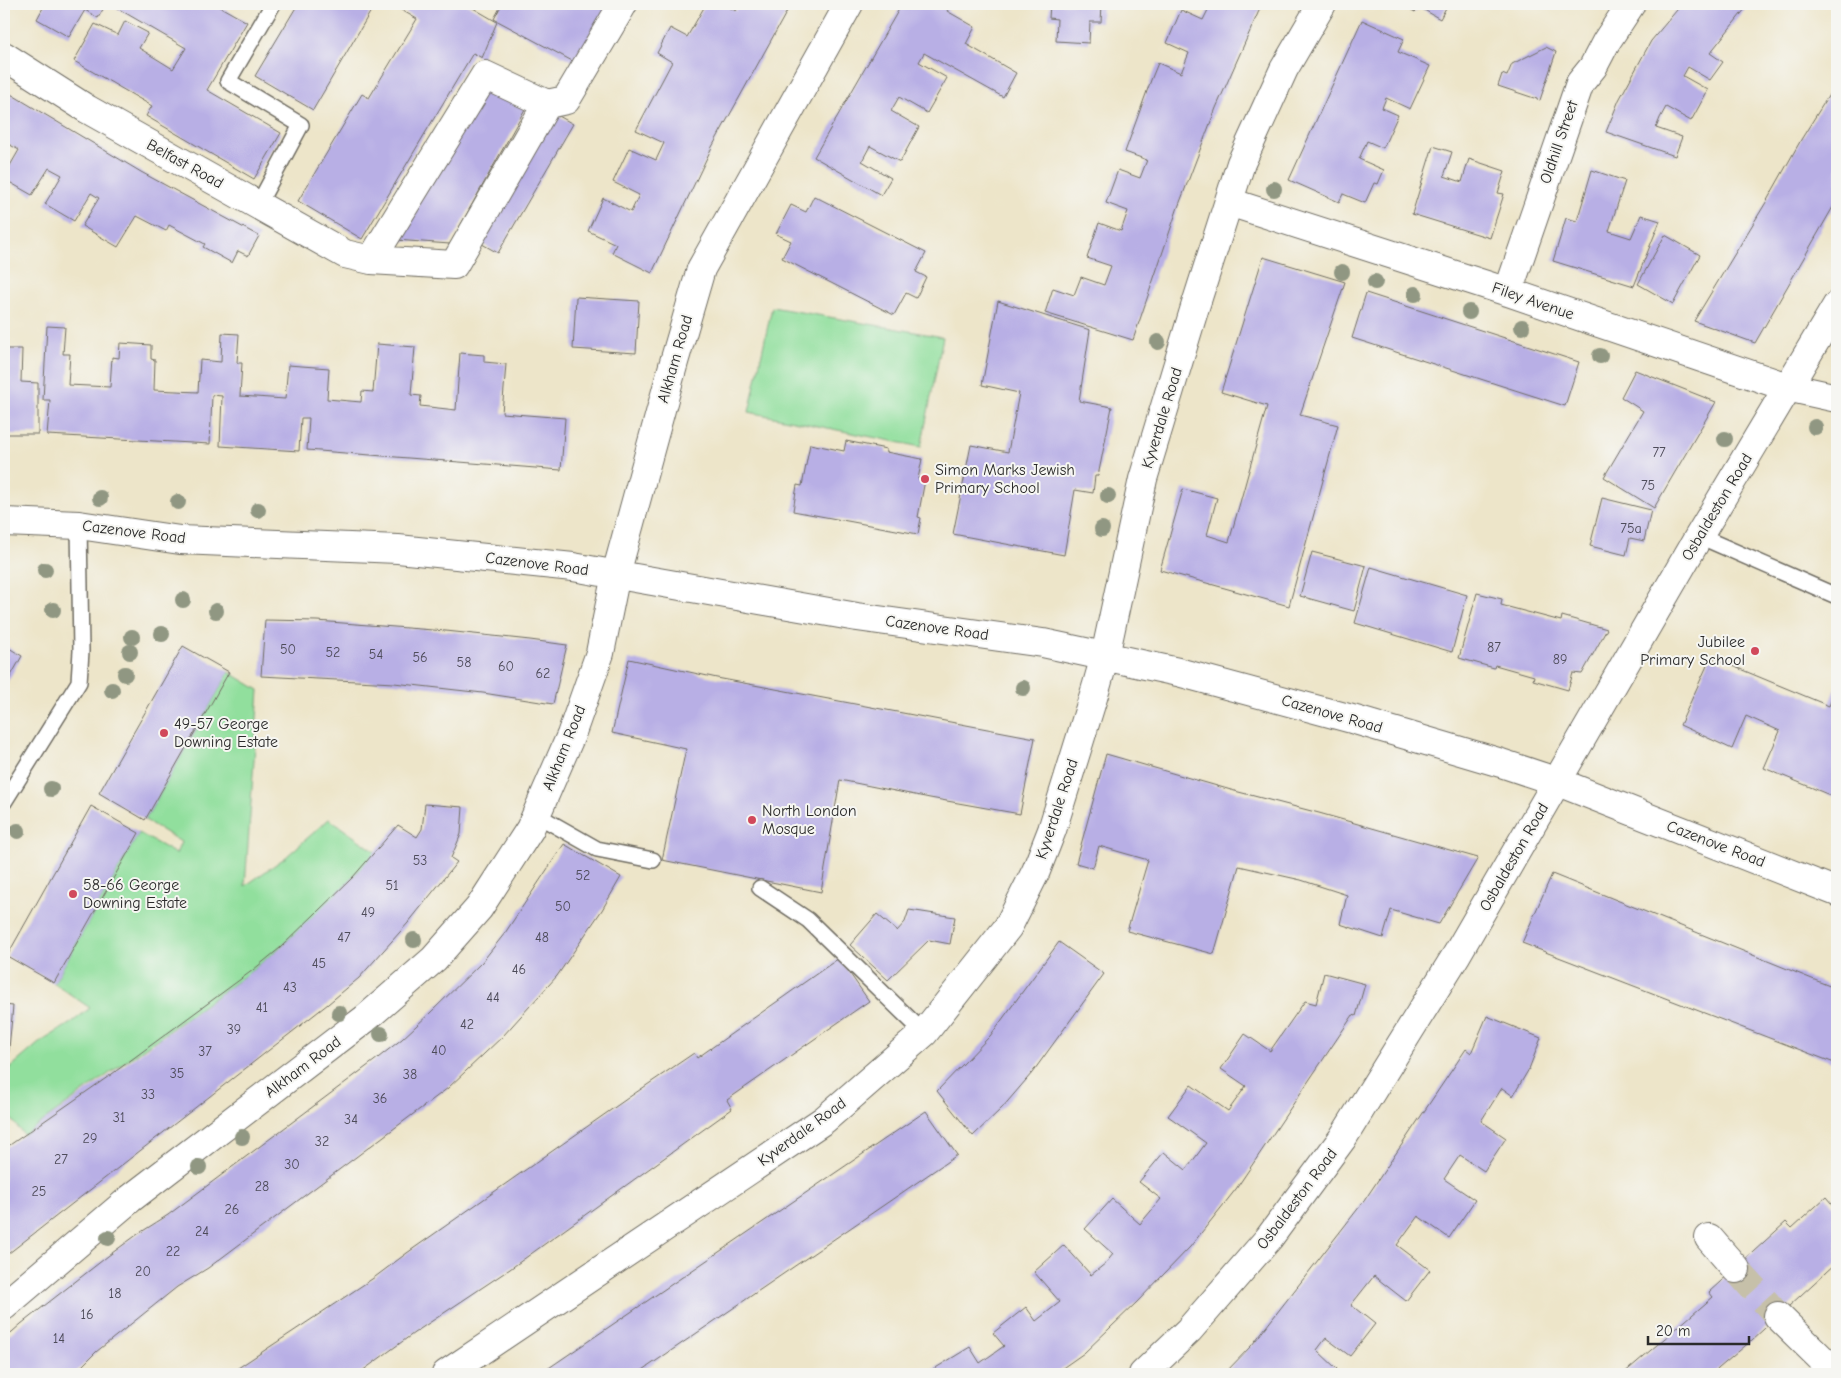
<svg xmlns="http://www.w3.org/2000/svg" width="1841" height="1378" viewBox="0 0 1841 1378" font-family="'Comic Neue',sans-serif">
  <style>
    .green { fill: #91df9d; stroke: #5e8564 }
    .building { fill: #b8afe5 }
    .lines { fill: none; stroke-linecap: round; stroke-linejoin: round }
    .street-tunnel { stroke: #c6c0a9; stroke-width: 28; stroke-dasharray: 28 14; stroke-linecap: butt }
    .lane-casing { stroke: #6f6c62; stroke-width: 18 }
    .street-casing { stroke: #6f6c62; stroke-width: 30 }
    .secondary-casing { stroke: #6f6c62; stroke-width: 30 }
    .lane { stroke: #fff; stroke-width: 15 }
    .street { stroke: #fff; stroke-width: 28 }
    .secondary { stroke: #fff; stroke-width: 28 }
    .tree { fill: #909782 }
    .poi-dot { fill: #d1495b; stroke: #f6f6f2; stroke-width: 2 }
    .labels { text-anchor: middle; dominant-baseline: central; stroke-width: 4; stroke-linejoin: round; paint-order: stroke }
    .number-label { font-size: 14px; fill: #4e4c5a }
    .street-label { font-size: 16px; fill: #2b2b2b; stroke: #f6f6f2 }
    .poi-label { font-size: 16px; fill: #2b2b2b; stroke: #f6f6f2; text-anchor: start }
  </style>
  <rect width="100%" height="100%" fill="#f6f6f2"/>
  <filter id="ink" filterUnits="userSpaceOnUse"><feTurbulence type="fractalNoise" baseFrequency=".02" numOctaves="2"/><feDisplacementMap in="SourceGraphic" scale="10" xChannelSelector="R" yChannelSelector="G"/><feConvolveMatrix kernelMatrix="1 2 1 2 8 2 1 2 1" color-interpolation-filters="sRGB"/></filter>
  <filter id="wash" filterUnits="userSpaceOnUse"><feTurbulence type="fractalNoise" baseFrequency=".0096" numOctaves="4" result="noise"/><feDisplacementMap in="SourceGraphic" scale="20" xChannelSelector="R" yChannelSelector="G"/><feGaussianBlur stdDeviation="1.12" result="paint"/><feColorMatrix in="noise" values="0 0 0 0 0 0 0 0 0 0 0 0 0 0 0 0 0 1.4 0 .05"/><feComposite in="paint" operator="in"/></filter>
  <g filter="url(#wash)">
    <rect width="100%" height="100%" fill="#ede5c9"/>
    <path class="green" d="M 772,307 L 943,337 L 921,447 L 749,412 Z
      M 229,672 L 259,690 L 245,886 L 286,857 L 329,819 L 376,852 C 338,894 297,934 253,970 L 24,1135 L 4,1110 L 4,1073 L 39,1043 L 71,1023 L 90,1008 L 54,983 L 139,833 L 176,854 L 181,842 L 145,820 Z"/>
    <g id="blocks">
      <path class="building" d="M 45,4 L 106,4 L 98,18 L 85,10 L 69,37 L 37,19 Z
        M 110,4 L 215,4 L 247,22 L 207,90 L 281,133 L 254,179 L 146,116 L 152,106 L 74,61 L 95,24 L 118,35 L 125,21 L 148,33 L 139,48 L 173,69 L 186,48 Z
        M 298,4 L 375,4 L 313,110 L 255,76 Z
        M 391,4 L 466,4 L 497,22 L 482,58 L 473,53 L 362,239 L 298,201 L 362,94 L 369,98 L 417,19 Z
        M 502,4 L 610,4 L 576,63 L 494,19 Z
        M 706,4 L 723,4 L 736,11 L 740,4 L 791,4 L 712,147 L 652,273 L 612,253 L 616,244 L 588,231 L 603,198 L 631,212 L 639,195 L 613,182 L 629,148 L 656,160 L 664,143 L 636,130 L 672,62 L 657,53 L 670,28 L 687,37 Z
        M 902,4 L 951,4 L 947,11 L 975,27 L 966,44 L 1016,73 L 1003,97 L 924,53 L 919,62 L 947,78 L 927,113 L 899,97 L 891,111 L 919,127 L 900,162 L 870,146 L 862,161 L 891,178 L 881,195 L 814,157 Z
        M 1050,4 L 1102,4 L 1101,22 L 1090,22 L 1089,43 L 1056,41 L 1057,19 L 1049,18 Z
        M 1211,4 L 1262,4 L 1216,108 L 1177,210 L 1133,340 L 1045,313 L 1053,288 L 1074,295 L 1081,277 L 1104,285 L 1111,266 L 1087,258 L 1099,223 L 1121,231 L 1128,211 L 1106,203 L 1118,170 L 1140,178 L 1147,160 L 1125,152 L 1151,80 L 1158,63 L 1181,73 L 1189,53 L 1167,43 L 1181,10 L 1203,20 Z
        M 1401,4 L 1448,4 L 1440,19 L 1419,7 L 1415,12 Z
        M 1682,4 L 1749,4 L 1710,53 L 1723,62 L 1710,80 L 1688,67 L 1683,76 L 1708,90 L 1691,121 L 1666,107 L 1660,118 L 1656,128 L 1682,137 L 1675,156 L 1606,132 L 1619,100 L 1651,41 Z
        M 1362,20 L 1404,39 L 1398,52 L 1430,66 L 1410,109 L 1386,98 L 1382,108 L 1398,115 L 1383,148 L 1367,141 L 1359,159 L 1384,170 L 1378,184 L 1374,183 L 1365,203 L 1343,194 L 1339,202 L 1289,180 Z
        M 1546,47 L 1556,52 L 1540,100 L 1498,86 L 1502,74 L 1507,76 L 1512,64 Z
        M 1837,82 L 1837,200 L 1755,343 L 1694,321 L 1765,204 L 1802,138 Z
        M 486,84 L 525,109 L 450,244 L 395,240 Z
        M 4,90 L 141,172 L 259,236 L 248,256 L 238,251 L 232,263 L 203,247 L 205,244 L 169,225 L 166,231 L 137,216 L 118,247 L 82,226 L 99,198 L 91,193 L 74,221 L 45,204 L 62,175 L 49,168 L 32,195 L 4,179 L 4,176 L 19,150 L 5,142 L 4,144 Z
        M 550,111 L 573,124 L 498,253 L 475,240 Z
        M 1433,146 L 1452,152 L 1444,176 L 1462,182 L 1469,159 L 1505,171 L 1498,193 L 1504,194 L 1490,238 L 1412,214 Z
        M 1592,170 L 1625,181 L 1609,231 L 1631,238 L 1641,215 L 1660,221 L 1634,286 L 1553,261 L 1566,218 L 1577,221 Z
        M 814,196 L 926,253 L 916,272 L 926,277 L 916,298 L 906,293 L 894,315 L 782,258 L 791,241 L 776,234 L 791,205 L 806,212 Z
        M 1665,235 L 1700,255 L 1673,304 L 1638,284 Z
        M 1263,257 L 1345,282 L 1300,415 L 1338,425 L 1289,606 L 1160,570 L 1183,489 L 1217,498 L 1207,535 L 1229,542 L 1267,406 L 1221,392 Z
        M 1366,293 L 1579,362 L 1565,406 L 1352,338 Z
        M 576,297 L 639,301 L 636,353 L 573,349 Z
        M 998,301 L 1090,330 L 1079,401 L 1112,407 L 1098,476 L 1095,476 L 1093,493 L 1075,490 L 1064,555 L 953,534 L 971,445 L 1008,452 L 1019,393 L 982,385 Z
        M 47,326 L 65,327 L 63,354 L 70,354 L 68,385 L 110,387 L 112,357 L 119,358 L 120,343 L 151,345 L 151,359 L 155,360 L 154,390 L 198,392 L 200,360 L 221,362 L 222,333 L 239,334 L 237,363 L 242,363 L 240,396 L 285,399 L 288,365 L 329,368 L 327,399 L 361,402 L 362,391 L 373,392 L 377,344 L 415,347 L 411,395 L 421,396 L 420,406 L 456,410 L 460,353 L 484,355 L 484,362 L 506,364 L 502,413 L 565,418 L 561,470 L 307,450 L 309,418 L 301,418 L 299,451 L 220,446 L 222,396 L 212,395 L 210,444 L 47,435 L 50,400 L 43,400 Z
        M 4,349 L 22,349 L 21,382 L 38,383 L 38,434 L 4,434 Z
        M 1635,370 L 1716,402 L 1654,508 L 1604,477 L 1643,411 L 1621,397 Z
        M 846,441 L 886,449 L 886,452 L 922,459 L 918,479 L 925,480 L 918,517 L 921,518 L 918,534 L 793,511 L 797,485 L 802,486 L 810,444 L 844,451 Z
        M 1602,498 L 1651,510 L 1644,541 L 1630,538 L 1626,555 L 1590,546 Z
        M 1312,552 L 1366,566 L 1354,611 L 1300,596 Z
        M 1371,567 L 1467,595 L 1452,652 L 1355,623 Z
        M 1477,593 L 1502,599 L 1501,605 L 1561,621 L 1562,616 L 1607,629 L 1582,674 L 1573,673 L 1568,690 L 1533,680 L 1534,676 L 1495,665 L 1494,668 L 1459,658 Z
        M 265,620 L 317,621 L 446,631 L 530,640 L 567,645 L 553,704 L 483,693 L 394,683 L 261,676 Z
        M 4,645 L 22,656 L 4,688 Z
        M 183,646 L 229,672 L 145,820 L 99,793 Z
        M 1711,657 L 1829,706 L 1837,686 L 1837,798 L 1764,768 L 1780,731 L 1746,716 L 1732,749 L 1680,725 Z
        M 629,659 L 717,678 L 1035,738 L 1020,814 L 930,798 L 840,780 L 821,892 L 662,860 L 686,749 L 612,733 Z
        M 1106,754 L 1231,790 L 1319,813 L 1478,858 L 1439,924 L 1391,910 L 1383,938 L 1340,924 L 1347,895 L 1301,880 L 1239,866 L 1214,954 L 1127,931 L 1148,860 L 1099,846 L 1093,868 L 1076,863 Z
        M 425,804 L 463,807 L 461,834 L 451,858 L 457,862 L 408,923 L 359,978 L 328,1004 L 4,1257 L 4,1149 L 112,1074 L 253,970 L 280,948 L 353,877 L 398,825 L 417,837 L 422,829 Z
        M 91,806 L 139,833 L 54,983 L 7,956 Z
        M 564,844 L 621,877 L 602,910 L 557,976 L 503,1036 L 448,1088 L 208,1268 L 177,1287 L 96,1352 L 74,1374 L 4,1374 L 4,1339 L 21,1324 L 108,1256 L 138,1234 L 168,1215 L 374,1061 L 402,1039 L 430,1013 L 482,962 L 505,933 Z
        M 1552,874 L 1837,989 L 1837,1064 L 1522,943 Z
        M 909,910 L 955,917 L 950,944 L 929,940 L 888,980 L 850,945 L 877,914 L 897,931 L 905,922 Z
        M 1059,942 L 1104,974 L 1032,1073 L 1002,1108 L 973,1136 L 937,1091 L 990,1036 Z
        M 839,958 L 869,1001 L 727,1100 L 732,1109 L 510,1269 L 414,1333 L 358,1374 L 229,1374 L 375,1277 L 407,1253 L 628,1098 L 694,1053 L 697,1058 Z
        M 1324,973 L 1365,984 L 1356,1016 L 1353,1015 L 1236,1189 L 1190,1247 L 1137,1302 L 1084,1353 L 1054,1374 L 930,1374 L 929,1372 L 970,1347 L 980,1363 L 1004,1346 L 993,1333 L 1026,1307 L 1036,1321 L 1060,1302 L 1034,1272 L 1064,1245 L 1091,1275 L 1106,1263 L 1113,1254 L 1085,1229 L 1112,1199 L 1140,1224 L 1161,1199 L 1139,1182 L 1164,1152 L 1186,1170 L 1206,1143 L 1168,1116 L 1191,1085 L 1228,1111 L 1246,1086 L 1221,1069 L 1245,1034 L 1270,1051 L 1305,1001 L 1316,1004 Z
        M 4,1005 L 13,1006 L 7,1070 L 4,1070 Z
        M 1487,1016 L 1541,1038 L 1529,1069 L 1513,1096 L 1502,1088 L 1481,1121 L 1506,1138 L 1484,1171 L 1460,1155 L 1444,1179 L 1475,1200 L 1449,1238 L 1418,1216 L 1397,1245 L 1430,1270 L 1406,1301 L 1374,1276 L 1351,1305 L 1375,1324 L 1350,1356 L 1326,1338 L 1317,1350 L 1337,1369 L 1332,1374 L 1224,1374 L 1252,1345 L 1364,1201 L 1466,1049 L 1471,1053 Z
        M 926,1111 L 957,1155 L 637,1374 L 540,1374 Z
        M 1826,1197 L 1837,1210 L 1837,1262 L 1752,1340 L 1712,1374 L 1623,1374 L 1713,1297 L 1709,1292 L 1786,1222 L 1792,1228 Z"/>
    </g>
  </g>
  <g filter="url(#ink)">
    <use href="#blocks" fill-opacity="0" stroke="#6f6c62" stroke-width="1"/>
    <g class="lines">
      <path class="street-tunnel" d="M 1736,1269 L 1778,1316"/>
      <defs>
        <path id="lane" d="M 258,205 L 301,125 L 228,81 L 273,4
          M 1699,536 L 1834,595
          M 4,802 L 79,682 L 81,651 L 79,525
          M 537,815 L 597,849 L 653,860
          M 760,888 L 808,920 L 924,1033"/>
        <path id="street" d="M 4,56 L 87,109 L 345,254 L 371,260 L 454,265 L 547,104 L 566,100 L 623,4
          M 1229,202 L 1508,292 L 1787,387 L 1837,398
          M 371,260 L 485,75 L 547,104
          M 1508,292 L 1580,83 L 1593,67 L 1606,42 L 1631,4
          M 1709,1238 L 1736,1269
          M 4,1306 L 130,1199 L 365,1019 L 434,959 L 479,908 L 530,829 L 571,735 L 600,653 L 616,574 L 674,362 L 701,269 L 849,4
          M 1778,1316 L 1837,1374
          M 446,1374 L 824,1120 L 924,1033 L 1008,927 L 1036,871 L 1052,830 L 1096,688 L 1105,656 L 1143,479 L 1195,307 L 1241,163 L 1284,69 L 1322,4
          M 1143,1374 L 1189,1330 L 1269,1238 L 1342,1139 L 1457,954 L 1699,536 L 1837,305"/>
        <path id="secondary" d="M 4,522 L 79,525 L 180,540 L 398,549 L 573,567 L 857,617 L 1043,643 L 1178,672 L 1352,719 L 1501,763 L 1558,782 L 1837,892"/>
      </defs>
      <use href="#lane" class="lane-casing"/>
      <use href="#street" class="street-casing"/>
      <use href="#secondary" class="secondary-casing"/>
      <use href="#lane" class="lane"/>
      <use href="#street" class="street"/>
      <use href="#secondary" class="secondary"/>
    </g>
    <g class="tree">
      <circle cx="1274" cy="189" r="8"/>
      <circle cx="1342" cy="272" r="8"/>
      <circle cx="1375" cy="282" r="8"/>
      <circle cx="1415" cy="294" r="8"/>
      <circle cx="1469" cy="312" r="8"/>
      <circle cx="1522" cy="327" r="8"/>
      <circle cx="1158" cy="342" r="8"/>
      <circle cx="1600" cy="356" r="8"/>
      <circle cx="1815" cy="427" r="8"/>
      <circle cx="1725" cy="439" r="8"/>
      <circle cx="1108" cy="496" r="8"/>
      <circle cx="100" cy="498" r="8"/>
      <circle cx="178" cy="502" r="8"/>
      <circle cx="258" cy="510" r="8"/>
      <circle cx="1102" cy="529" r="8"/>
      <circle cx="45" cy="570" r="8"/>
      <circle cx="183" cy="600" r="8"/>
      <circle cx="53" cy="610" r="8"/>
      <circle cx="216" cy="611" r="8"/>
      <circle cx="162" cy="634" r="8"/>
      <circle cx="132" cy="637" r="8"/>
      <circle cx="130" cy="652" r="8"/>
      <circle cx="125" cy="674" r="8"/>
      <circle cx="1023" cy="688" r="8"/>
      <circle cx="112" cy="690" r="8"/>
      <circle cx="51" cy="789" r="8"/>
      <circle cx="18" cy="831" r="8"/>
      <circle cx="414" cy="940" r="8"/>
      <circle cx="339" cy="1013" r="8"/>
      <circle cx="381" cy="1034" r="8"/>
      <circle cx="242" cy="1137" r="8"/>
      <circle cx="199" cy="1167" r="8"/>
      <circle cx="108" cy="1238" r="8"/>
    </g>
  </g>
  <g class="poi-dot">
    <circle cx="925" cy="479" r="5"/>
    <circle cx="1755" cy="651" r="5"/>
    <circle cx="164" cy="733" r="5"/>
    <circle cx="752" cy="820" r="5"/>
    <circle cx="73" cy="894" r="5"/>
  </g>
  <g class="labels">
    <g class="number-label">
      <text x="1659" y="452">77</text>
      <text x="1648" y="485">75</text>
      <text x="1631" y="528">75a</text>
      <text x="1494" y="647">87</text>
      <text x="288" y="649">50</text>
      <text x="333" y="652">52</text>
      <text x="376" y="654">54</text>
      <text x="420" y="657">56</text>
      <text x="1560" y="659">89</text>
      <text x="464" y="662">58</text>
      <text x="506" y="666">60</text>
      <text x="543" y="673">62</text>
      <text x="420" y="860">53</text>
      <text x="583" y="875">52</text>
      <text x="392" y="885">51</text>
      <text x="563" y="906">50</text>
      <text x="368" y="912">49</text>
      <text x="344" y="937">47</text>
      <text x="542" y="937">48</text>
      <text x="319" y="963">45</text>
      <text x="519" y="969">46</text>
      <text x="290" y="987">43</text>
      <text x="493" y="997">44</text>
      <text x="262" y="1007">41</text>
      <text x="467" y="1024">42</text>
      <text x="234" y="1029">39</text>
      <text x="439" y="1050">40</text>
      <text x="205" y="1051">37</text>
      <text x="177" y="1073">35</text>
      <text x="410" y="1074">38</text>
      <text x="148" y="1094">33</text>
      <text x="380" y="1098">36</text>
      <text x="119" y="1117">31</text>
      <text x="351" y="1119">34</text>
      <text x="90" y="1138">29</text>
      <text x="322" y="1141">32</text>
      <text x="61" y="1159">27</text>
      <text x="292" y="1164">30</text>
      <text x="262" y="1186">28</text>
      <text x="39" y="1191">25</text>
      <text x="232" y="1209">26</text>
      <text x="202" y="1231">24</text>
      <text x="173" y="1251">22</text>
      <text x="143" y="1271">20</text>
      <text x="115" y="1293">18</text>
      <text x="87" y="1314">16</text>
      <text x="59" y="1338">14</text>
    </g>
    <g class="street-label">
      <text transform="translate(1559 142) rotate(-71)">Oldhill Street</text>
      <text transform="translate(185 164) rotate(29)">Belfast Road</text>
      <text transform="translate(1533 301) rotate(19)">Filey Avenue</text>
      <text transform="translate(675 359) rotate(-74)">Alkham Road</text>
      <text transform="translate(1162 418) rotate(-73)">Kyverdale Road</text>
      <text transform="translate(1717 507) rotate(-59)">Osbaldeston Road</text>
      <text transform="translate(134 532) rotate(7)">Cazenove Road</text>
      <text transform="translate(537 564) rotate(7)">Cazenove Road</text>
      <text transform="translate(937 628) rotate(8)">Cazenove Road</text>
      <text transform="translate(1332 714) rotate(16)">Cazenove Road</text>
      <text transform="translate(564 748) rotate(-68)">Alkham Road</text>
      <text transform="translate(1057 809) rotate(-72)">Kyverdale Road</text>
      <text transform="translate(1716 844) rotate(21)">Cazenove Road</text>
      <text transform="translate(1514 857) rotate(-60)">Osbaldeston Road</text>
      <text transform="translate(303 1067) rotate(-37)">Alkham Road</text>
      <text transform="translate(802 1132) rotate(-36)">Kyverdale Road</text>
      <text transform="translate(1297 1199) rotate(-53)">Osbaldeston Road</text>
    </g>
    <g class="poi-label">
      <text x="935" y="470">Simon Marks Jewish<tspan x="935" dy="18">Primary School</tspan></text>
      <text x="1745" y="642" text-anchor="end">Jubilee<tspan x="1745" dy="18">Primary School</tspan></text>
      <text x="174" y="724">49-57 George<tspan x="174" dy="18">Downing Estate</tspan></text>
      <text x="762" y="811">North London<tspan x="762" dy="18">Mosque</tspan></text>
      <text x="83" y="885">58-66 George<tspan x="83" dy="18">Downing Estate</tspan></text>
    </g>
  </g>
  <rect width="1841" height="1378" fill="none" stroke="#f6f6f2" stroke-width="20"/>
  <path d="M1648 1336v8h101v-8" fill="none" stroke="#2b2b2b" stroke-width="2.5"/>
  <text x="1656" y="1336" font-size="15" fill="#2b2b2b" stroke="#f6f6f2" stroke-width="4" paint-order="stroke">20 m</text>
</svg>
